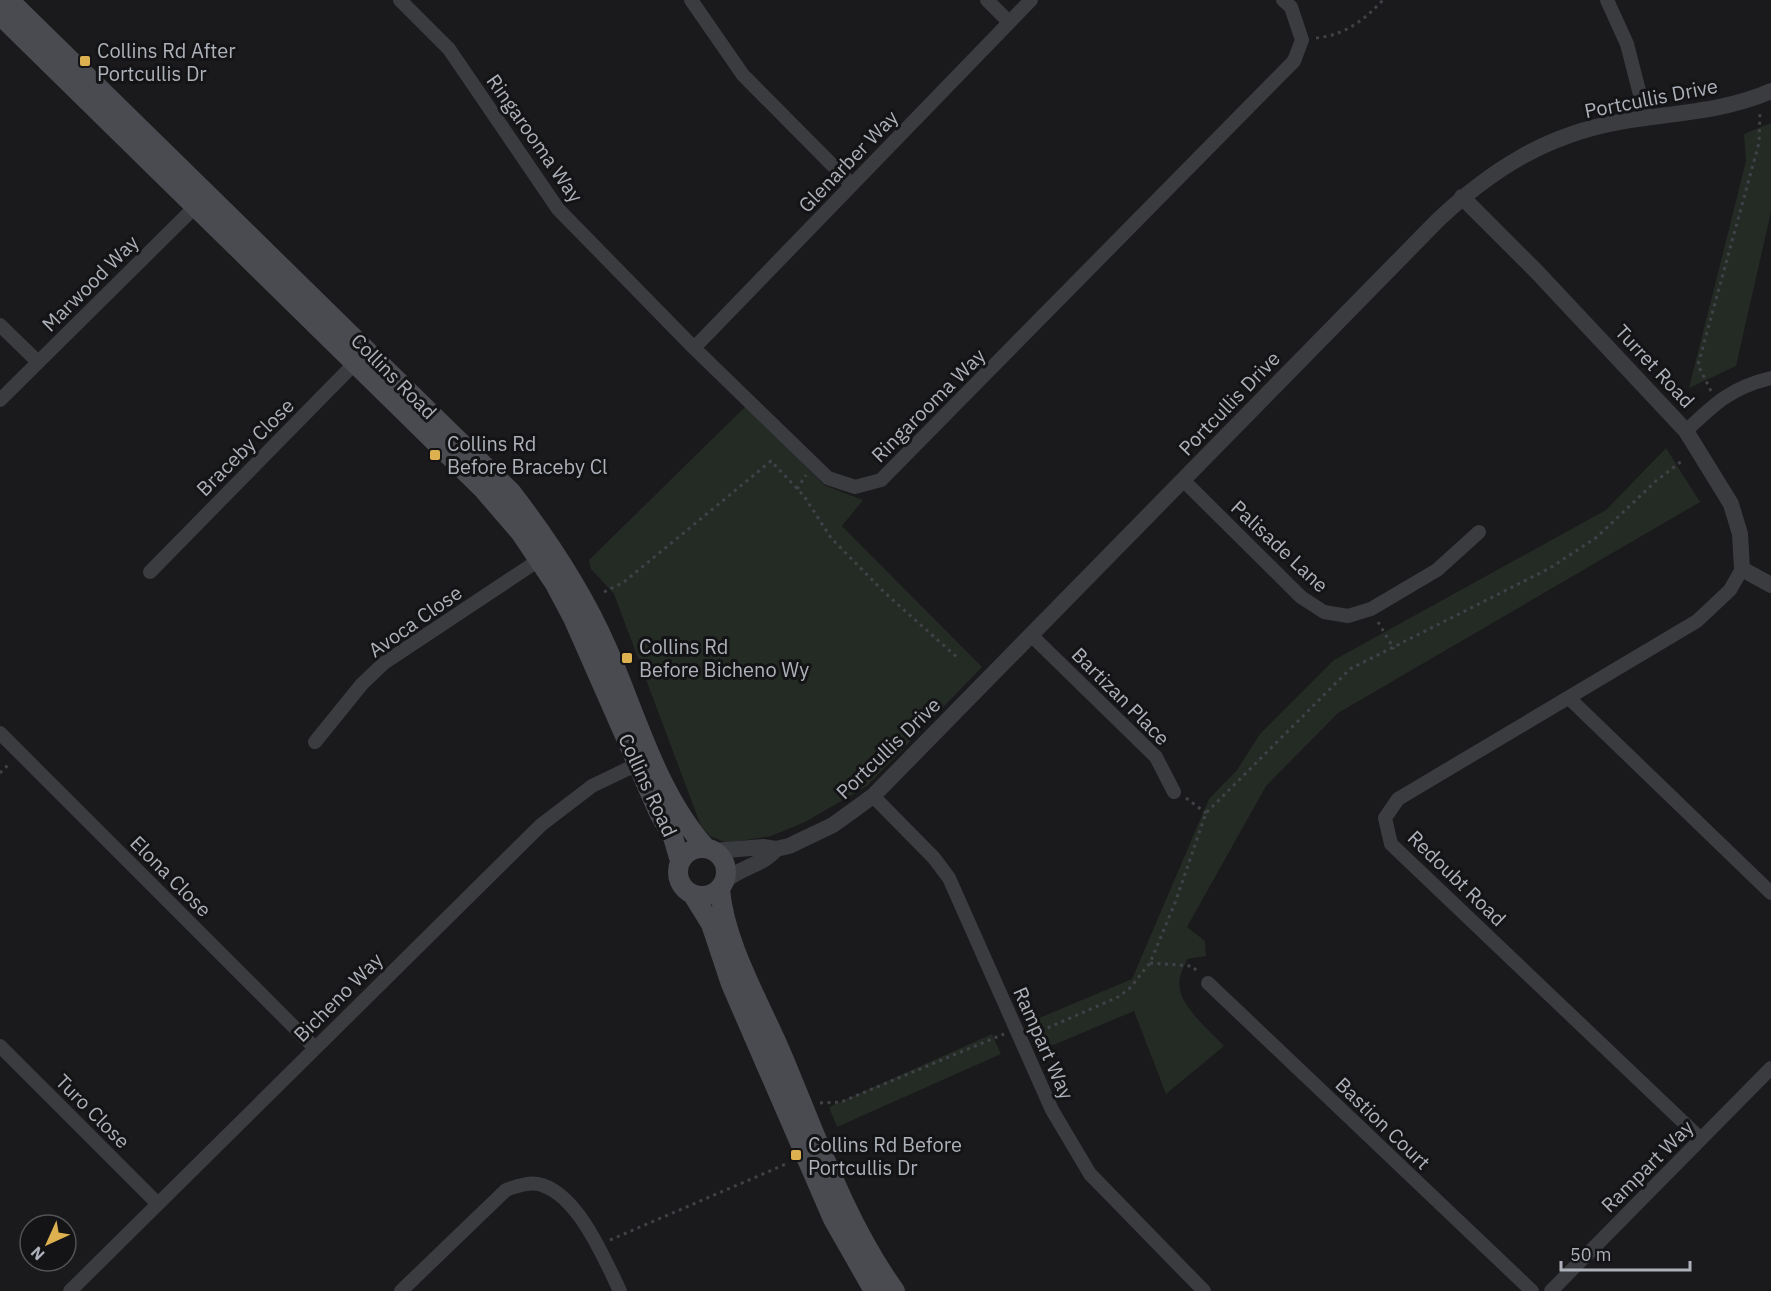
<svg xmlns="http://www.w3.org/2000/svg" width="1771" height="1291" viewBox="0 0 1771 1291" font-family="'IBM Plex Sans',sans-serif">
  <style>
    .green { fill: #242b25 }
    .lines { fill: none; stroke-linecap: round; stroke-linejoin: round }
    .path { stroke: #414247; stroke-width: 3; stroke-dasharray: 3 4.5; stroke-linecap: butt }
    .minor { stroke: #3b3c40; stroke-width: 14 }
    .tertiary { stroke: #3b3c40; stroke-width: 16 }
    .secondary { stroke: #494b50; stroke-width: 20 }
    .poi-dot { fill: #ddb050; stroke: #141416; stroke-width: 2 }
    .labels { text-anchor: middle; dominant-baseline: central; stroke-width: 6; stroke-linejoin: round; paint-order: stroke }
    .poi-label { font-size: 20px; fill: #adb1b9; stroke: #141416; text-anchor: start }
    .street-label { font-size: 20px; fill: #adb1b9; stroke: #141416 }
  </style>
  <rect width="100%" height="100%" fill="#1a191b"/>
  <path class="green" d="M 1771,123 L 1771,212 L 1736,366 L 1689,388 L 1746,161 L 1744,134 Z
    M 747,405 L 824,485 L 863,500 L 842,526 L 982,667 L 867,786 L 805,822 L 771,836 L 727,843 L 710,836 L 701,826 L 614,594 L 591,569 L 589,560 Z
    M 1666,448 L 1700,502 L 1338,713 L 1266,786 L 1187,927 L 1205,941 L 1206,956 L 1187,959 C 1185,965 1181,972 1180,978 C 1174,1003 1209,1029 1224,1046 L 1166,1094 L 1134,1011 L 1044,1049 L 1032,1021 L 1132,979 L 1209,799 L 1237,770 L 1260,734 L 1334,660 L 1606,510 Z
    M 992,1034 L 1001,1054 L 837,1127 L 829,1107 Z"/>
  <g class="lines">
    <path class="path" d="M 1316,38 C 1345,35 1363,21 1383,0
      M 1711,391 L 1698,365 L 1759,143 L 1760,112
      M 797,489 L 806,475
      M 604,592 L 624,582 L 771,461 L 804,496 L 831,538 L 885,593 L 958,658
      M 1378,622 L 1394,649
      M 0,773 L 10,763
      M 1186,798 L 1206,813
      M 1150,963 L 1192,966 L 1199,973
      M 1034,1034 L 1118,997 L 1129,989 L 1150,963 L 1175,903 L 1206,813 L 1350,669 L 1550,568 L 1597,537 L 1656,481 L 1683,460
      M 820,1103 L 841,1102 L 1004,1034
      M 610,1240 L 786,1164"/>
    <path class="minor" d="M 400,0 L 449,49 L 558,209 L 694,348 L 828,478 L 855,487 L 881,480 L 1294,61 L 1302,40 L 1291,7 L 1283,0
      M 691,0 L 743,75 L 852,185
      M 987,0 L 1009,22
      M 1607,0 L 1627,44 L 1646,118
      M 0,325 L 38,362
      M 694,348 L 1031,0
      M 0,400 L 201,201
      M 1686,431 C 1714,404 1732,387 1771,378
      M 1183,480 L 1301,597 L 1324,612 L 1348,616 L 1371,609 L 1437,570 L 1479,532
      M 150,572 L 360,358
      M 1031,635 L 1156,757 L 1174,792
      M 1569,698 L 1771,893
      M 0,733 L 315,1048
      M 315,742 L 362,684 L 384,663 L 545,556
      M 873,796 L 934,858 L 949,878 L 1052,1110 L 1090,1174 L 1204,1291
      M 1208,983 L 1532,1291
      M 0,1046 L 158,1204
      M 1701,1139 L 1391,844 L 1385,818 L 1398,799 L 1697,621 L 1730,590 L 1742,569
      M 70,1291 L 541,825 L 592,786 L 644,761
      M 401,1291 L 506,1190 C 517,1186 531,1181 542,1185 C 579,1197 604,1258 620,1291
      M 1551,1291 L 1771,1068"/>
    <path class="tertiary" d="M 1462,197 L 1537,272 L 1686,431 L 1731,504 L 1740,534 L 1742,569 L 1771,585
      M 714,851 L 763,847 L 776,849 L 789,846 L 833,825 L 873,796 L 1438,220 C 1491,170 1546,135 1619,122 C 1669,113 1724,112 1771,91
      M 725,881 C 741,867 763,865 776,849"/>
    <path class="secondary" d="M 9,0 L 511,492 C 549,541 582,591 607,648 C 636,714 657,794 706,848
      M 0,15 L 482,488 L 520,532 L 555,584 L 573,618 L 659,813 L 673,837 L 680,861
      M678 872a24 24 0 1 1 48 0a24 24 0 1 1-48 0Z
      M 720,889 C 724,941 758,1000 779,1048 C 814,1129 843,1219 895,1291
      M 693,895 L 711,924 L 731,984 L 833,1219 L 874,1291"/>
  </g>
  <g class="poi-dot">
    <rect x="79" y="55" width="12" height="12" rx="3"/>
    <rect x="429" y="449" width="12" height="12" rx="3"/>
    <rect x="621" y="652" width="12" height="12" rx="3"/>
    <rect x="790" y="1149" width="12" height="12" rx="3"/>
  </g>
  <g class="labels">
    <g class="poi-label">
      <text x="97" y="50">Collins Rd After<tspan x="97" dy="23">Portcullis Dr</tspan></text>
      <text x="447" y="443">Collins Rd<tspan x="447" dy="23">Before Braceby Cl</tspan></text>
      <text x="639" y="646">Collins Rd<tspan x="639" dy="23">Before Bicheno Wy</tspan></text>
      <text x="808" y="1144">Collins Rd Before<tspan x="808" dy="23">Portcullis Dr</tspan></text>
    </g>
    <g class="street-label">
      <text transform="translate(1651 98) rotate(-11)">Portcullis Drive</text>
      <text transform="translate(535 138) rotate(55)">Ringarooma Way</text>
      <text transform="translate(848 161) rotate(-46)">Glenarber Way</text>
      <text transform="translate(90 283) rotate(-45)">Marwood Way</text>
      <text transform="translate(1655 366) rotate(47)">Turret Road</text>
      <text transform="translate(394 376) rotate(45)">Collins Road</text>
      <text transform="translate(1229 403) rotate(-46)">Portcullis Drive</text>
      <text transform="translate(928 405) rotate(-45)">Ringarooma Way</text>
      <text transform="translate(245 447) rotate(-45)">Braceby Close</text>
      <text transform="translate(1280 546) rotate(43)">Palisade Lane</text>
      <text transform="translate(415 621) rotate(-35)">Avoca Close</text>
      <text transform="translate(1121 696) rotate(45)">Bartizan Place</text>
      <text transform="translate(888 748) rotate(-44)">Portcullis Drive</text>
      <text transform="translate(648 785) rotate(65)">Collins Road</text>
      <text transform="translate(171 876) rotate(45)">Elona Close</text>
      <text transform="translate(1457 878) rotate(44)">Redoubt Road</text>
      <text transform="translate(338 997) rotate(-45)">Bicheno Way</text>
      <text transform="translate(1044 1043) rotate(66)">Rampart Way</text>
      <text transform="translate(93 1111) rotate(45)">Turo Close</text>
      <text transform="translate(1383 1123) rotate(44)">Bastion Court</text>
      <text transform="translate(1647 1166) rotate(-45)">Rampart Way</text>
    </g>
  </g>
  <g transform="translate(48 1243) rotate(225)"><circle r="28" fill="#141416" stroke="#515357" stroke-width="1.5"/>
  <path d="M0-4.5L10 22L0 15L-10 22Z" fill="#ddb050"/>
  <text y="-9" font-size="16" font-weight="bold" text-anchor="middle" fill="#adb1b9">N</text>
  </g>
  <path d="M1561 1261v9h129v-9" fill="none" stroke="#adb1b9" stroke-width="3"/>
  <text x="1570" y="1261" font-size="18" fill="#adb1b9" stroke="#141416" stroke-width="4.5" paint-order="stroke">50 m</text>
</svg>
